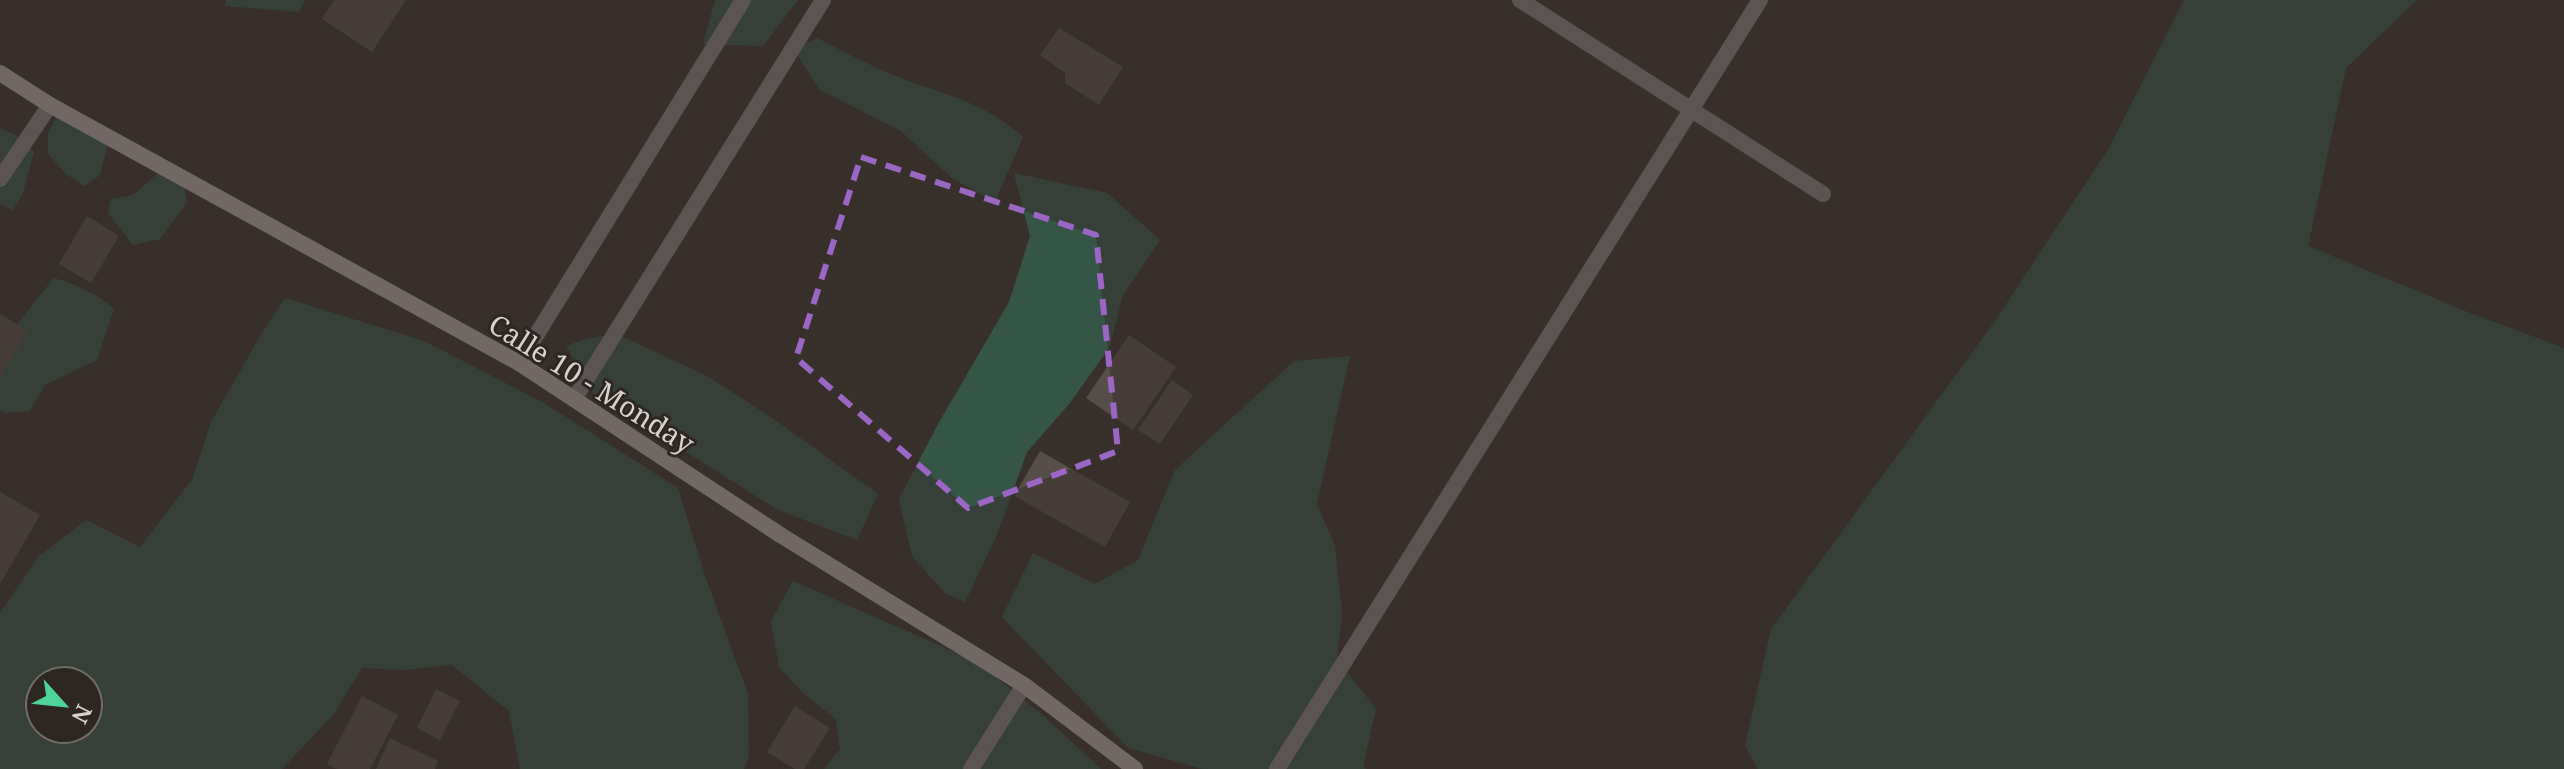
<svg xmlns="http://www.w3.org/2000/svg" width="2564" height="769" viewBox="0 0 2564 769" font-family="'Noto Serif',serif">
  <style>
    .green { fill: #355547; fill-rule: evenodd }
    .building { fill: #574e49 }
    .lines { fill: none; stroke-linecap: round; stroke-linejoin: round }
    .lane { stroke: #878280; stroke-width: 16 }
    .street { stroke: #878280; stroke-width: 16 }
    .secondary { stroke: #b7aeac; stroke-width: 16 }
    .marked { fill: none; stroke: #9b66c5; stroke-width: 6; stroke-dasharray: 16 10; stroke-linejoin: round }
    .labels { text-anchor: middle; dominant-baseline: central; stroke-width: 6; stroke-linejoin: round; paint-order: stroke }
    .street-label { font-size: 28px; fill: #d7d2cf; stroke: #2e2621 }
  </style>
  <rect width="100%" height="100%" fill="#38302b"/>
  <path class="green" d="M 226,0 L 305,0 L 299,12 L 225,6 Z
    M 715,0 L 798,0 L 763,46 L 703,44 Z
    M 2184,0 L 2417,0 L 2346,68 L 2308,246 L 2470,313 L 2564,348 L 2564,769 L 1758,769 L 1745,746 L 1771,629 L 1995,321 L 2109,148 Z
    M 817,38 C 839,49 861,61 884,71 C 935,94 979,97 1023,137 L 995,202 L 953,179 L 901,131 L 820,90 L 793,49 Z
    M 58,114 L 108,144 L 100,175 L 85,186 L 66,174 L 48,154 L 48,133 Z
    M 0,128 L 19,137 L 34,152 L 23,193 L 13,210 L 0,204 Z
    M 164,168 L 184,185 L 187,202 L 160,239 L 133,245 L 108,213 L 111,199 L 133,195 Z
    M 1014,173 L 1107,193 L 1160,240 L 1123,295 L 1109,348 L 1070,403 L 1027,452 L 997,535 L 965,602 L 946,594 L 912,556 L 899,499 L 938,424 L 1009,302 L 1030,236 Z
    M 54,278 C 77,285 96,293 114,309 L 97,360 L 45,385 L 30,411 L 5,413 L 0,410 L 0,352 L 10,333 Z
    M 285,298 L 424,341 L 544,403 L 678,488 L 705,576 L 748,694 L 749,756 L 744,769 L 520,769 L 509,711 L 452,665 L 403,670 L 362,668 L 333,715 L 282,769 L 0,769 L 0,613 L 38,557 L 86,520 L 140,547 L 192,480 L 211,422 L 262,333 ZM 40,681 L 88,681 L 88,729 L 40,729 Z
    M 617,334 L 709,377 L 775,420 L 878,494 L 857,540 L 778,510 L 593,393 L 566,346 L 588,338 Z
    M 1350,356 L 1317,504 L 1335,546 L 1342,613 L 1337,659 L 1376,709 L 1363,767 L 1366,769 L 1202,769 L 1128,748 L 1002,617 L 1033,553 L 1095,584 L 1138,560 L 1175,470 L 1294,361 Z
    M 793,581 L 977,662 L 1045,717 L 1101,769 L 824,769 L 840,749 L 836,719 L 804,694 L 779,667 L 771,621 Z"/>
  <path class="building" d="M 334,0 L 406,0 L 372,52 L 322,19 Z
    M 1059,28 L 1123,67 L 1099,105 L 1065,83 L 1065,73 L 1040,55 Z
    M 87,216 L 119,236 L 91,283 L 59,264 Z
    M 0,314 L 28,331 L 0,378 Z
    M 1129,335 L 1176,367 L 1133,430 L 1086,398 Z
    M 1172,380 L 1193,395 L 1160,444 L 1138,430 Z
    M 1040,451 L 1130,502 L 1105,547 L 1014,496 Z
    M 0,492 L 40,515 L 0,584 Z
    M 436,689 L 460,701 L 440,740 L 417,728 Z
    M 362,696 L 398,715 L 370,769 L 337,769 L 327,764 Z
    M 795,706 L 830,728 L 804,769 L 795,769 L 767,752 Z
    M 390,738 L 438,761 L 435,769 L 376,769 Z"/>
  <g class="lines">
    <path class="lane" d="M 519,363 L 743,0"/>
    <path class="street" d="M 1520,0 L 1823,194
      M 0,179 L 50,105
      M 574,399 L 823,0
      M 971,769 L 1024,685
      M 1277,769 L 1760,0"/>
    <path class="secondary" d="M 0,73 L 50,105 L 519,363 L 782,536 L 1024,685 L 1135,769"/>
  </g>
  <path d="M0 0H2564V769H0ZM 861,157 L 1096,235 L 1118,451 L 968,508 L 796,358 Z" fill="#38302b" fill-opacity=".55" fill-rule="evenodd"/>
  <path class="marked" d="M 861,157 L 1096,235 L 1118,451 L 968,508 L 796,358 Z"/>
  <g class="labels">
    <g class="street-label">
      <text transform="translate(592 383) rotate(32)">Calle 10 - Monday</text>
    </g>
  </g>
  <g transform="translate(64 705) rotate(117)"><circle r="38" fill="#2e2621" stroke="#726b67" stroke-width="2"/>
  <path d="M0-6L14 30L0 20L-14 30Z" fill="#4ed399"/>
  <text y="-12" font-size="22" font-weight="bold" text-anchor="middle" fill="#d7d2cf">N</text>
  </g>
</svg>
